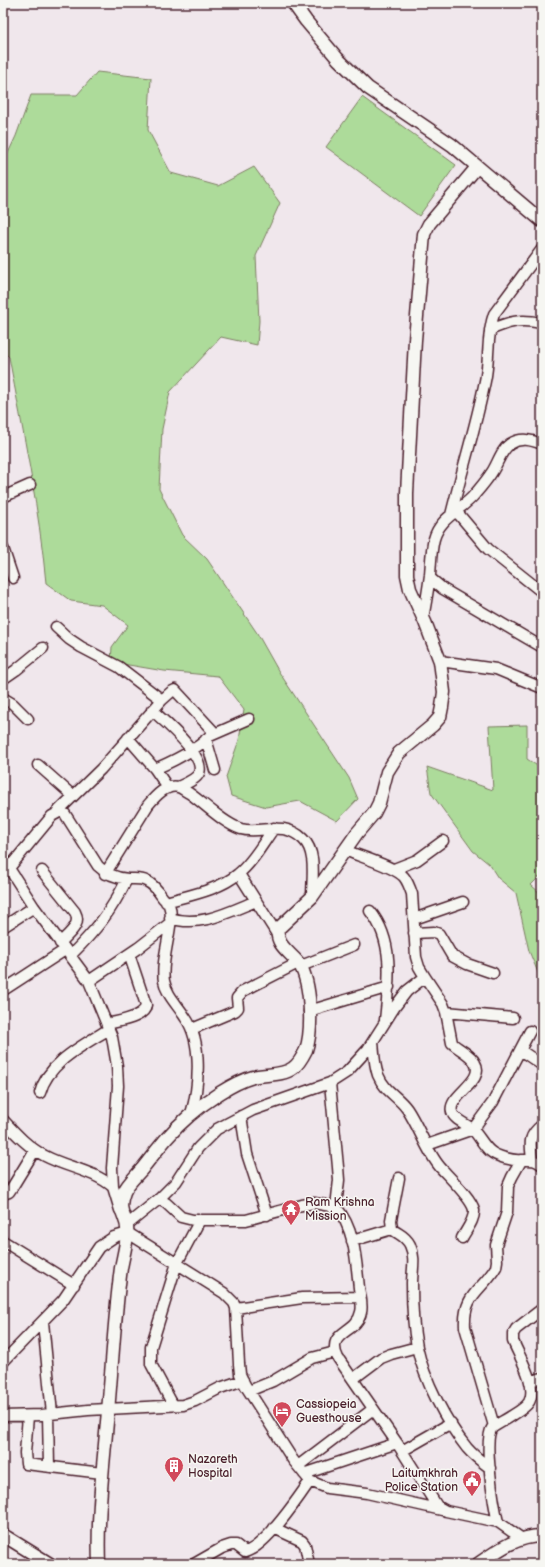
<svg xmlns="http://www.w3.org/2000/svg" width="545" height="1567" viewBox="0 0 545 1567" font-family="'Balsamiq Sans',sans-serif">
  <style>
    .green { fill: #addb9a; stroke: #7c7d62 }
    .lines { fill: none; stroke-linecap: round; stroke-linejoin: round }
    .minor-casing { stroke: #4a1f2b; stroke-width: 13 }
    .tertiary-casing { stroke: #4a1f2b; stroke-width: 15 }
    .minor { stroke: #f6f6f2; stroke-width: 10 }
    .tertiary { stroke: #f6f6f2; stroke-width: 12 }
    .labels { text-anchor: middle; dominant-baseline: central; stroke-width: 3; stroke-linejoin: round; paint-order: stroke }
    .poi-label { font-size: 12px; fill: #4a1f2b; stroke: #f6f6f2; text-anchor: start }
  </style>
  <rect width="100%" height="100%" fill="#f0e7ec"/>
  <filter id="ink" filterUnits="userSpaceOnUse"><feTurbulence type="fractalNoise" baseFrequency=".025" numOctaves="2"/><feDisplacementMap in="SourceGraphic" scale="8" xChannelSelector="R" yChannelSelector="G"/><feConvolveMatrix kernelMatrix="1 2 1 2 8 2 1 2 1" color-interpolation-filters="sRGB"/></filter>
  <g filter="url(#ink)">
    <path class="green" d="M 97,72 L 151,78 L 148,130 L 171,173 L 218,186 L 254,167 L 280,203 L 256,256 L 259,321 L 257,345 L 221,337 L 170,392 L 162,429 L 159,489 L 182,535 L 207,559 L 257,633 L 279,672 L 349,778 L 358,799 L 337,821 L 300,801 L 266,807 L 231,796 L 226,777 L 239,740 L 244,710 L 218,676 L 164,671 L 111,662 L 112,647 L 128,625 L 102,605 L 71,601 L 46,583 C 39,507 23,432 9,357 L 3,351 L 3,164 L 16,136 L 31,95 L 77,95 Z
      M 362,97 L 456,165 L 419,216 L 326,147 Z
      M 527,725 L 527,759 L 542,769 L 542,874 L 531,885 L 541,894 L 542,897 L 542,978 L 539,975 L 529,951 L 516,893 L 498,878 L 489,864 L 473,851 L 431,793 L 427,767 L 493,790 L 489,726 Z"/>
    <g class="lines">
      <defs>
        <path id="minor" d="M 490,330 C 510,321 520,319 542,323
          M 3,497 L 30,485
          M 456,511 L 488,549 L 542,592
          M 451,515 C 462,470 476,426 485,381 C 490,359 486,336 494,314 L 542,249
          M 3,548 L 13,578
          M 430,578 L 443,589 L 542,647
          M 423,618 C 426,603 428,590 430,575 C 431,563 431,550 434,539 C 440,517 462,510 475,494 C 481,487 487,480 492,472 C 498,463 501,450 510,444 C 521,437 531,440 542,444
          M 56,627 L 69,639 L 81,647 L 119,667 L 162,700
          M 440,661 L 496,669 L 542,688
          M 3,679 L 16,670 L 43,648
          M 3,698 L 13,704 L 28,719
          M 152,710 C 164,721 206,756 199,773 C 196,780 184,784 178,787
          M 210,736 L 249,719
          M 128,738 L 155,769 L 168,788
          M 206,739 L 215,770
          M 38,765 L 73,796
          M 57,812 L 101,769 L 162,700 L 171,692 L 175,690 L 213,731 C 205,746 171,762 155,769
          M 345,850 C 358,856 396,867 404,877 C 408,882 410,888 412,894 L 416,957 L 419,967 L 425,977 L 443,1004 L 446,1012 L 452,1043 C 459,1050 471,1054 475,1063 C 486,1081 447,1096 452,1112 C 454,1120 467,1124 473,1130 C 479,1136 483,1145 490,1151 C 497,1157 513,1161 522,1160 C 531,1160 535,1159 542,1165
          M 3,859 L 34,907 L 89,981 L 112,1037 L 117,1066 L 118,1086 L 112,1168 L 113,1187 L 120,1210
          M 9,868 L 52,816 L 61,811 L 65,814 L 98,866 C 107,875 116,878 128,879 C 134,879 141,878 146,881 C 153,884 159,892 163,898 C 165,900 168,903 169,905 C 176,922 160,958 164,981 C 167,996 177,1004 185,1017 C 203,1042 199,1087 191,1114
          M 394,869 L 417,860 L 443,841
          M 42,871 L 75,912 C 82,925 69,933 60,943
          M 105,874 L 148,805 C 155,797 166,784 178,787 C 182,788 186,792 189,793 C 205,804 223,823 241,829 C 261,835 282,819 303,839 C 317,852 312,878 312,897
          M 239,874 L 277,934
          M 166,902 C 190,895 219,890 238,874 C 253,862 263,843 274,828
          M 370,911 C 395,941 389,983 385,1020
          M 170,918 C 199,928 229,912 256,901
          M 414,919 L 463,902
          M 3,927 L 34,907
          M 414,933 L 434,932 L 439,934 L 452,956 L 467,964 L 493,973
          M 70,956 C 96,930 111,912 127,879
          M 301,966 L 354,945
          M 89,981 L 138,948 L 170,923
          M 5,989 L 65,950
          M 309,1011 L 389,987
          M 446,1012 L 513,1018
          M 108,1024 C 118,1021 145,1018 146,1005 L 129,954
          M 192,1029 L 235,1011 L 238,1008 L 237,998 L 243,991 L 298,963
          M 373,1041 C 374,1052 374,1064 378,1075 C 385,1092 398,1096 407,1109 C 419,1127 427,1152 440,1167 C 449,1177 472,1199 474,1210 C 475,1220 466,1230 462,1238
          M 520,1050 L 542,1065
          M 330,1083 L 338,1167 L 339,1180 L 336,1207
          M 40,1093 C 48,1062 84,1045 109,1029
          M 241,1116 L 247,1154 L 267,1215
          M 3,1120 C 16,1134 29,1148 45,1156 C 68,1168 93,1170 113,1187
          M 427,1145 L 473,1129 L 493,1102 L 530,1031
          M 532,1159 C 530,1143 528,1136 542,1125
          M 399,1178 L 391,1220 L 392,1229 C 399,1235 405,1235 410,1245 C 416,1258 412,1270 412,1284 C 412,1304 413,1327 417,1347 C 424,1380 446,1422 467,1448 C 473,1455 482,1462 490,1468
          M 3,1194 L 9,1192 L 13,1186 L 35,1150
          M 159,1199 L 176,1182 L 198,1148 L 217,1129 L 253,1110 L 330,1083 L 347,1072 L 368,1049 L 394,1008 L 407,991 L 425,977
          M 128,1224 L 159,1199 L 166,1203 L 181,1217 L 193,1220 L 246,1220 L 302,1205 L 314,1203 L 336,1207 C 355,1229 356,1260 359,1288 C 360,1295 363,1305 361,1312 C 357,1334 325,1331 338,1358 L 397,1443 L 437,1506 L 446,1511 L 498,1522 L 521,1538
          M 3,1241 L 74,1285
          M 352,1241 L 392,1229
          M 236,1308 L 302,1298 L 360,1297
          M 43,1322 L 52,1414
          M 3,1362 L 63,1300 L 99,1247 L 114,1237 L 128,1233 L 224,1293 L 234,1303 L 236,1308 L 239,1364 L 240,1374 L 245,1385 L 293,1460 L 310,1481 L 327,1488 L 367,1493 L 442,1510
          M 353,1379 L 381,1358 L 391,1354 L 417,1347
          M 531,1381 L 542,1378
          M 249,1391 L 273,1381 L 312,1358 L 335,1352
          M 173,1405 L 151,1364 L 151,1347 L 177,1263 L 200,1220
          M 48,1414 L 49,1467
          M 3,1416 L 41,1415 L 88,1410 L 183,1405 L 195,1401 L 220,1388 L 243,1380
          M 28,1416 L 25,1453 L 26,1464 L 102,1473
          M 494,1426 L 465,1327 C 463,1294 482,1291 496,1267 L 497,1261 L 496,1245 L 507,1212 L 508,1186 L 512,1177 L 521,1161
          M 402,1451 L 451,1423
          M 298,1466 L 373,1409
          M 304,1474 L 397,1443
          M 498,1522 C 494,1506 483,1440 492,1428 C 494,1426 509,1418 513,1415 C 518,1412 526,1407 529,1402 C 538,1386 519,1356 513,1341 L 513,1334 L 516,1329 L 542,1309
          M 274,1528 L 302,1541 L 305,1545 L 309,1564
          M 194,1564 L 222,1548 L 231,1545 L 236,1545 L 245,1552 C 266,1546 297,1500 310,1481"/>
        <path id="tertiary" d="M 293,3 L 306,21 L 338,59 L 368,88 L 452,145 L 542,221
          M 3,1535 L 50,1564
          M 99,1564 C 97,1516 103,1469 107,1422 C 112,1371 114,1319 121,1268 C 123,1257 126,1246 127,1235 C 130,1216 115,1215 124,1192 C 127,1184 136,1176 142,1169 C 157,1150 170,1132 189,1116 C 206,1101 232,1083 253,1077 C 265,1074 283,1076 293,1068 C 299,1064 303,1056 306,1050 C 313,1029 311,984 300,965 C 292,953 275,946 278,929 L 312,897 L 357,833 L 374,813 L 379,803 L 387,772 L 399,753 L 433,725 L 440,717 L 442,707 L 444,692 L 440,661 L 425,622 L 410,589 L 407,575 L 407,493 L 415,340 L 424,234 L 429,224 L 477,167
          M 478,1564 C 498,1550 517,1536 542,1536"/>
      </defs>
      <use href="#minor" class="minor-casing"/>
      <use href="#tertiary" class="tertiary-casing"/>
      <use href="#minor" class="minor"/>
      <use href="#tertiary" class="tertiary"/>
    </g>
  </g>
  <defs>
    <symbol id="temple-pin" viewBox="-11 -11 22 30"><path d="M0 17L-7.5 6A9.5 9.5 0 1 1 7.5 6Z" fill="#d1495b" stroke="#f6f6f2"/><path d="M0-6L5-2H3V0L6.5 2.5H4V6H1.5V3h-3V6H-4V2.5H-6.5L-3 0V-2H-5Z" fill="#fff"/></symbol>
    <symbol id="hotel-pin" viewBox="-11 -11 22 30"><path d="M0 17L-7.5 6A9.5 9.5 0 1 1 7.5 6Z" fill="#d1495b" stroke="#f6f6f2"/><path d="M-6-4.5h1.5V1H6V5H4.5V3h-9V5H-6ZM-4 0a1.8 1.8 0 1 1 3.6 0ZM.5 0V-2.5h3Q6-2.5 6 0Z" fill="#fff"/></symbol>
    <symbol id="building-pin" viewBox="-11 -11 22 30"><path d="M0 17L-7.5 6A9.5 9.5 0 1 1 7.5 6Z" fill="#d1495b" stroke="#f6f6f2"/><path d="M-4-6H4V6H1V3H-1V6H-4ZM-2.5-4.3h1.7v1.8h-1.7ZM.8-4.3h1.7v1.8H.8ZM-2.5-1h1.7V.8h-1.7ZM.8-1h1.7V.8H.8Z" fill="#fff"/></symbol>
    <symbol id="civic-pin" viewBox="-11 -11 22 30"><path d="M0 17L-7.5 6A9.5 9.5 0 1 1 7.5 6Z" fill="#d1495b" stroke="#f6f6f2"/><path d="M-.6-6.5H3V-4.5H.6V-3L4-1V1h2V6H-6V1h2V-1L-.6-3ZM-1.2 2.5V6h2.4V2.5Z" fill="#fff"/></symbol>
  </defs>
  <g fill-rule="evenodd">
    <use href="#temple-pin" x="280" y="1198" width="22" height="30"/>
    <use href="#hotel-pin" x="271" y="1400" width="22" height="30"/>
    <use href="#building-pin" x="163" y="1455" width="22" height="30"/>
    <use href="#civic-pin" x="461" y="1469" width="22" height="30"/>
  </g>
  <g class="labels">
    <g class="poi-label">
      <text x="305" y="1202">Ram Krishna<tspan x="305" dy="14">Mission</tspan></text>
      <text x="296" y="1404">Cassiopeia<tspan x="296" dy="14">Guesthouse</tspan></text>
      <text x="188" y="1459">Nazareth<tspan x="188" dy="14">Hospital</tspan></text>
      <text x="458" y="1473" text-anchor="end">Laitumkhrah<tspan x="458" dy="14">Police Station</tspan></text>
    </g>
  </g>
  <rect width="545" height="1567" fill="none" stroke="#f6f6f2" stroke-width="16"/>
  <rect x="8" y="8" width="529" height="1551" fill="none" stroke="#4a1f2b" stroke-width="1.5" filter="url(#ink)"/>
</svg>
